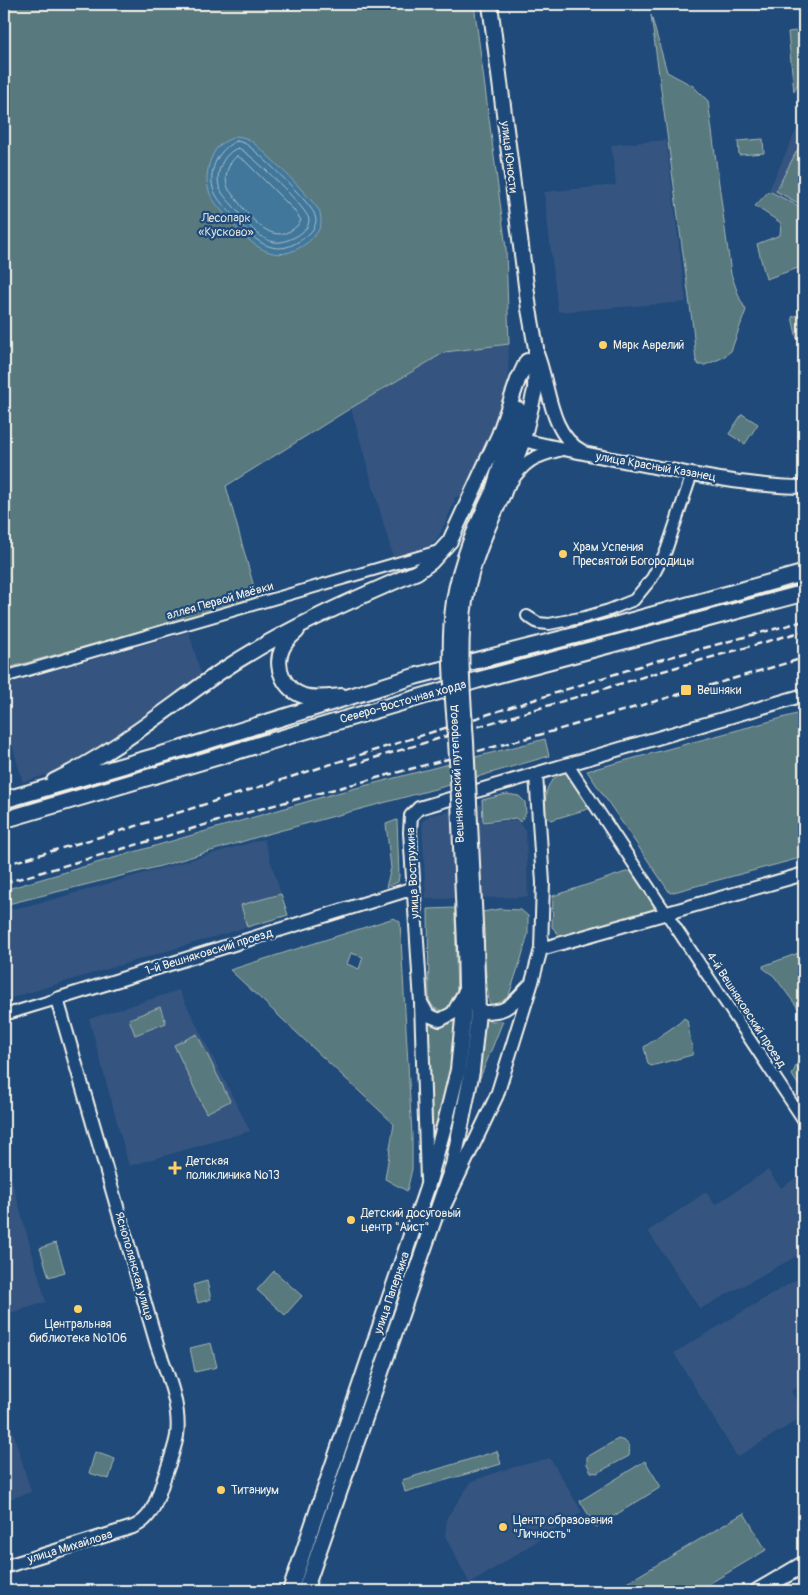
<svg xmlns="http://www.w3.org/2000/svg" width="808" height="1595" viewBox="0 0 808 1595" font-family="Pangolin,sans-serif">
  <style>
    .built { fill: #355580 }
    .green { fill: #59797e; stroke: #a6b5b3; fill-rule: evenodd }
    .water { fill: #40779b; stroke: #88a8ba }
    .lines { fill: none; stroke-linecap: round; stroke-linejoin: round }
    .shore { stroke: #acc0c9; stroke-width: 1 }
    .minor-casing { stroke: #f4f1e8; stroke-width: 14 }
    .tertiary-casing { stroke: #f4f1e8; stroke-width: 16 }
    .secondary-casing { stroke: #f4f1e8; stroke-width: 18 }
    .primary-casing { stroke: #f4f1e8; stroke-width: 19 }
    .minor { stroke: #1f4a7a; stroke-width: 10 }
    .tertiary { stroke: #1f4a7a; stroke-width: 12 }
    .secondary { stroke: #1f4a7a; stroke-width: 14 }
    .primary { stroke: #1f4a7a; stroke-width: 15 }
    .rail { stroke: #f4f1e8; stroke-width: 2.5; stroke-dasharray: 8 4; stroke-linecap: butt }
    .secondary-bridge-casing { stroke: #f4f1e8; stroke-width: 18; stroke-linecap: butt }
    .secondary-bridge { stroke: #1f4a7a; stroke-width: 14 }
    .poi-dot { fill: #ffd166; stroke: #1f4a7a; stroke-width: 2 }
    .labels { text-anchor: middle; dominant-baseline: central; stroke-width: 4.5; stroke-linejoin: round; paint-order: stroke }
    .street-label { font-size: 12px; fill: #f4f1e8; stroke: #1f4a7a }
    .park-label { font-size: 12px; fill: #dddfd8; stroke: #1f4a7a }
    .poi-label { font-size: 12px; fill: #f4f1e8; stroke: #1f4a7a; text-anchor: start }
  </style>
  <rect width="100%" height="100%" fill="#1f4a7a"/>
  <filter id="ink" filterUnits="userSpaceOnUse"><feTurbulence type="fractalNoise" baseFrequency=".02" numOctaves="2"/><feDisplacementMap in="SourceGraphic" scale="10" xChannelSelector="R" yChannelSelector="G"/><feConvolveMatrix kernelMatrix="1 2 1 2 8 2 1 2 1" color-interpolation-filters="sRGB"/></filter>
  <g filter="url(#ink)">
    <path class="built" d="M 804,113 L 804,209 L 769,190 Z
      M 666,140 L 686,302 L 558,312 L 544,192 L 616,185 L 611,145 Z
      M 509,344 L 508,379 L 504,401 L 491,432 L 463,494 L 454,498 L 455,501 L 439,536 L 434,542 L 428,546 L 393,557 L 351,408 L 445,352 Z
      M 189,632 L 202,678 L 130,731 L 78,762 L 55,772 L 23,782 L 9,734 L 4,735 L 4,685 Z
      M 481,804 L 482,823 L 517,820 L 526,831 L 528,897 L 426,899 L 422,822 L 430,815 L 458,810 Z
      M 264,839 L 281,894 L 242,905 L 247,927 L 4,1000 L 4,911 L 51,900 Z
      M 179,990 L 250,1131 L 129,1166 L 89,1019 Z
      M 4,1153 L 46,1302 L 4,1315 Z
      M 768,1170 L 781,1188 L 804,1172 L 804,1252 L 700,1309 L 648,1231 L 706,1192 L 715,1205 Z
      M 802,1276 L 804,1279 L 804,1383 L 791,1391 L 804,1416 L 737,1457 L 674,1353 Z
      M 8,1415 L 31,1492 L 4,1501 L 4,1416 Z
      M 550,1458 L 582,1512 L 470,1584 L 445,1536 L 447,1517 L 472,1481 L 503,1470 Z"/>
    <path class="green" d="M 4,4 L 474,4 L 506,248 L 509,344 L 445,352 L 351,408 L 226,486 L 257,598 L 191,617 L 4,669 Z
      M 651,15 L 667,72 L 693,86 L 708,101 L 731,274 L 740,299 L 746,310 L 731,351 L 722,358 L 705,365 L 699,365 L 696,361 L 693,328 Z
      M 804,30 L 804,68 L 794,92 L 788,32 Z
      M 804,137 L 804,206 L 776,191 Z
      M 763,139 L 764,153 L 739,155 L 738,141 Z
      M 769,191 L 804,209 L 804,266 L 766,279 L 757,244 L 780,235 L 781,223 L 755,206 Z
      M 804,313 L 804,337 L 797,339 L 792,317 Z
      M 742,414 L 758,424 L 745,444 L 729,434 Z
      M 804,712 L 804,857 L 670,893 L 587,771 Z
      M 545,739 L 549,756 L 446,786 L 264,835 L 161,866 L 4,905 L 4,890 L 333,794 Z
      M 566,772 L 591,808 L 551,820 L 546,817 C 545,795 543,781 566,772 Z
      M 507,794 L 519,796 L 525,802 L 526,813 L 520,822 L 516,818 L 483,822 L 482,800 Z
      M 397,820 L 399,876 L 398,882 L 386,887 L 391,868 L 386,824 Z
      M 632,870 L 655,904 L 650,916 L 563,939 L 552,927 L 553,896 Z
      M 281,894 L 288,915 L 247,927 L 241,905 Z
      M 455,908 L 457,1001 C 450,1010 445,1013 434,1008 L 429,1000 L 428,909 Z
      M 500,909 L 521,910 L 528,916 L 528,934 L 521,959 L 508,998 L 500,1005 L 493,1008 L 489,1002 L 484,957 L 482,912 Z
      M 394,918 L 400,922 L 412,1135 L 412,1169 L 407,1191 L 385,1179 L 394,1124 L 230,970 ZM 351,953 L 363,957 L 359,969 L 347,964 Z
      M 804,951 L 804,1016 L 774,976 L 763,968 L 763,966 Z
      M 160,1007 L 166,1023 L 135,1035 L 129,1019 Z
      M 484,1018 L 492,1021 L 503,1021 L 478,1083 Z
      M 684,1018 L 687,1020 L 693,1053 L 692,1055 L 651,1066 L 648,1064 L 644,1047 L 679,1023 Z
      M 427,1020 C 437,1026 444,1025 455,1021 L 452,1071 L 437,1127 L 434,1127 L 432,1123 Z
      M 197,1034 L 230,1101 L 206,1113 L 174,1045 Z
      M 804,1048 L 804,1094 L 792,1075 Z
      M 56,1243 L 65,1272 L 49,1277 L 40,1248 Z
      M 274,1271 L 302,1296 L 285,1315 L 257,1290 Z
      M 207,1281 L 211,1299 L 198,1303 L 193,1285 Z
      M 211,1343 L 217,1367 L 195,1372 L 190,1348 Z
      M 618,1439 C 628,1441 631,1446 629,1456 L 597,1473 L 591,1472 L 587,1464 L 587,1457 Z
      M 497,1451 L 501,1464 L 405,1492 L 402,1480 Z
      M 95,1452 L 115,1459 L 109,1479 L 89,1473 Z
      M 645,1461 L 661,1487 L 596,1527 L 580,1501 Z
      M 744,1513 L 766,1550 L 697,1591 L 613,1591 Z"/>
    <path class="water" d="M 237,136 C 241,137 244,137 248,139 C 260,146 314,200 320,212 C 320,213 321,219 321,220 C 321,234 307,244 295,250 C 266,264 243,235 226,216 C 220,208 212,201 209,191 C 204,178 209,158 217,148 C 222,142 230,139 237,136 Z"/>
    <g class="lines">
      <path class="shore" d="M 237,141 C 239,142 242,142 244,143 C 255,148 309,202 314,213 C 315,215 316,219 316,221 C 315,231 305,238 296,243 C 269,259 247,233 231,213 C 224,206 216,198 213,188 C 208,169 219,148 237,141 Z
        M 238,148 C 248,150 310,211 309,220 C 309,232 291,240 281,242 C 261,245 245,220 234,207 C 229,201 223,196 220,189 C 214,174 223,153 238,148 Z
        M 237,156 L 245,161 L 293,209 L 301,220 C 299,225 295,228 290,231 C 266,245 242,206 229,190 C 223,178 227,164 237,156 Z"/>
      <defs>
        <path id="minor" d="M 527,616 L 538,623 L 549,624 L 585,617 L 609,610 L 634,600 L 652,578 L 666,551 L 692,474
          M 4,677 L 442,550
          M 568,765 L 804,1121
          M 4,1015 L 57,999"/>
        <path id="tertiary" d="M 536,351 C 550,383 548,433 582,451
          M 514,438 C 564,450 614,459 664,469 C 710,477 757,487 804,487
          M 510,483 C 524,461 534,456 559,450
          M 541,949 L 804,874
          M 422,1004 L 428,1015 L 440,1020 L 453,1013 L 465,991
          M 478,1012 C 508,1013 510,1006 529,986
          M 427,1180 L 421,1003 L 410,832 L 411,816 L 419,808 L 804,695
          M 442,1211 L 497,1095 L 532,982 L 541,949 L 543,883 L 536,774
          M 4,1567 L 133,1527 C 152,1519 156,1502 162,1484 C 167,1469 174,1452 177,1436 C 181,1405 167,1374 157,1345 L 57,999 L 414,888"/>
        <path id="secondary" d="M 490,4 L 529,309 L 536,348 L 535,390 L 523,440 L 503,494
          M 493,491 L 518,409
          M 297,631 C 291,636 285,641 282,649 C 274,667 284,690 304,696 C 316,699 330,697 342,696
          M 54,781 C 115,752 165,710 220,672 C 281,631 349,601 417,572 L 431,562 L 450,541 L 499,435 L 518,380 L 527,361
          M 290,1591 L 427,1188 L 445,1123 L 458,1070 L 466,989 L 465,945
          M 305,1591 L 453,1165 L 472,1071 L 478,1012 L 476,944"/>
        <path id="primary" d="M 4,800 L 191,746 L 416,676 L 616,625 L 804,573
          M 4,820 L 478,680 L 804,593
          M 758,1591 L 804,1564
          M 792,1591 L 804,1584"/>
      </defs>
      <use href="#minor" class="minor-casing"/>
      <use href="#tertiary" class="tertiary-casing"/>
      <use href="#secondary" class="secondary-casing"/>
      <use href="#primary" class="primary-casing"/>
      <use href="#minor" class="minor"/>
      <use href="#tertiary" class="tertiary"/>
      <use href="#secondary" class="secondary"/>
      <use href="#primary" class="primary"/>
      <path class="rail" d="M 351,765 L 656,673 L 804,631
        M 4,865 L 130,828 L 656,661 L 804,621
        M 4,883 L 267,807 L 550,732 L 804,658"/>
      <defs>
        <path id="secondary-bridge" d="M 476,944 C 473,877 469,809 466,742 C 463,695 458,648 465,601 C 471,564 487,528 503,494
          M 465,945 C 462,877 460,809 456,741 C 453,694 447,648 454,601 C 460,562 476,526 493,491"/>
      </defs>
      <use href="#secondary-bridge" class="secondary-bridge-casing"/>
      <use href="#secondary-bridge" class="secondary-bridge"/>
    </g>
  </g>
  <g class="poi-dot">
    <circle cx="603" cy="345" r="5"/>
    <circle cx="563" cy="554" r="5"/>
    <rect x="680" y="684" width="12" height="12" rx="2.5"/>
    <path d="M172.5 1160.5h5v5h5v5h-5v5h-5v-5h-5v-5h5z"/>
    <circle cx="351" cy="1220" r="5"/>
    <circle cx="78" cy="1309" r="5"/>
    <circle cx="221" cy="1490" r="5"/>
    <circle cx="503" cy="1527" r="5"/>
  </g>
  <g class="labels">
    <g class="street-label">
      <text transform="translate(509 157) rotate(83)">улица Юности</text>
      <text transform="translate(656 467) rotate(10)">улица Красный Казанец</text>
      <text transform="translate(220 601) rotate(-16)">аллея Первой Маёвки</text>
      <text transform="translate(403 702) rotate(-16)">Северо-Восточная хорда</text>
      <text transform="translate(457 774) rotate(-93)">Вешняковский путепровод</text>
      <text transform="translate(413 873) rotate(-93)">улица Вострухина</text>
      <text transform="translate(209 952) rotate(-17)">1-й Вешняковский проезд</text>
      <text transform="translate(746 1010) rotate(57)">4-й Вешняковский проезд</text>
      <text transform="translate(134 1266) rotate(74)">Яснополянская улица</text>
      <text transform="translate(392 1293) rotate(-71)">улица Паперника</text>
      <text transform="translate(70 1547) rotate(-17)">улица Михайлова</text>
    </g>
    <g class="park-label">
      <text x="226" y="218">Лесопарк<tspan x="226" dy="14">«Кусково»</tspan></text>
    </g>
    <g class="poi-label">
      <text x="613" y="345">Марк Аврелий</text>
      <text x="573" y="547">Храм Успения<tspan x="573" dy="14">Пресвятой Богородицы</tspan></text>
      <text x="697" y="690">Вешняки</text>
      <text x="186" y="1161">Детская<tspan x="186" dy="14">поликлиника №13</tspan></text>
      <text x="361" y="1213">Детский досуговый<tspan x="361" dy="14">центр "Аист"</tspan></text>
      <text x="78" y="1324" text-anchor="middle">Центральная<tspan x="78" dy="14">библиотека №106</tspan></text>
      <text x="231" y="1490">Титаниум</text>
      <text x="513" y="1520">Центр образования<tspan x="513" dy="14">"Личность"</tspan></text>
    </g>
  </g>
  <rect width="808" height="1595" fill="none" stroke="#1f4a7a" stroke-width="20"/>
  <rect x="10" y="10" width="788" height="1575" fill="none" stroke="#f4f1e8" stroke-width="2" filter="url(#ink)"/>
</svg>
